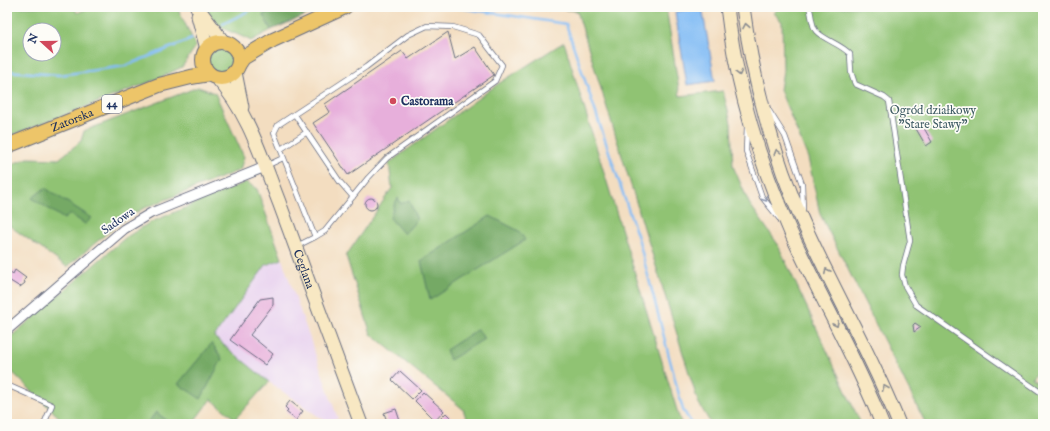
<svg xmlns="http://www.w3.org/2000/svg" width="1050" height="431" viewBox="0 0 1050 431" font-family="'IM FELL English',serif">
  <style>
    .built { fill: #e8d2ef }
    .green { fill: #90c373; stroke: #567968; fill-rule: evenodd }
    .forest { fill: #74a965; stroke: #486c62 }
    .water { fill: #84bdf5; stroke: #5076aa }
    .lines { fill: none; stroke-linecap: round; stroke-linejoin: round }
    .stream { stroke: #84bdf5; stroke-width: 2.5 }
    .building { fill: #e7afdb }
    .lane-casing { stroke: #676c80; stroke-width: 6 }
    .street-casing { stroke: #676c80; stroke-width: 11 }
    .secondary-casing { stroke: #676c80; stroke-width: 15 }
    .primary-casing { stroke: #676c80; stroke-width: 16 }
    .lane { stroke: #fff; stroke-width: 4.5 }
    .street { stroke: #fff; stroke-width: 9 }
    .secondary { stroke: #f8e8c3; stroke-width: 13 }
    .primary { stroke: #edc569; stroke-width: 14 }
    .oneway { stroke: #8a8c90 }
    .oneway2 { stroke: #8d97ae }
    .poi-dot { fill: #d1495b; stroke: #fdfcf7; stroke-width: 1.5 }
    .labels { text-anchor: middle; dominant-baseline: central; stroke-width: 3.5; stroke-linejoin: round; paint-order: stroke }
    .shield { fill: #fdfcf7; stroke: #5f6c8c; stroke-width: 1 }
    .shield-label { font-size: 11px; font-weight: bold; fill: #1b2f5e }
    .poi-label { font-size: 12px; font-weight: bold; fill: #1b2f5e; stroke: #fdfcf7; text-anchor: start }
    .park-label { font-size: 12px; fill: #3e5b64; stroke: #fdfcf7 }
    .street-label { font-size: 12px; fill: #1b2f5e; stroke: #fdfcf7 }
  </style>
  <rect width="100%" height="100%" fill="#fdfcf7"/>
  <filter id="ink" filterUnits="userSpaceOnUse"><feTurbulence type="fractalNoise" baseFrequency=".025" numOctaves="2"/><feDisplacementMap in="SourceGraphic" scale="8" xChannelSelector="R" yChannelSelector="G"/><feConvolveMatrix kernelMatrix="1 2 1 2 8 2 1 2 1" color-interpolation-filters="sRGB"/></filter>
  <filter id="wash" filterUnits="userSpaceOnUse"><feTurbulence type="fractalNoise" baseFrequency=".012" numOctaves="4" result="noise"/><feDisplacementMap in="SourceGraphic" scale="16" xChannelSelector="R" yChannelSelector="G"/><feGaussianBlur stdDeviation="0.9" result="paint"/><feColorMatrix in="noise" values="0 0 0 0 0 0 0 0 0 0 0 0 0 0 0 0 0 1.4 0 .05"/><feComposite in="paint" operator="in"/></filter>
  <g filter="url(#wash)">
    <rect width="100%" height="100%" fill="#f3ddc0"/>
    <path class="built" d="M 282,259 L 338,419 L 322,419 L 269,382 L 214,337 L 266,265 Z"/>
    <path class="green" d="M 7,7 L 74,7 L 77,13 L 91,7 L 177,7 L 196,46 L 182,67 L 155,80 L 7,137 ZM 30,30 L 54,30 L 54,54 L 30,54 Z
      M 205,7 L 275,7 L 263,15 L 271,30 L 251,41 C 227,28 220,33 205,7 Z
      M 544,7 L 666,7 L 680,96 L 723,91 L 731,123 L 733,166 L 749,203 L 777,243 L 861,424 L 711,424 L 698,402 L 577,11 Z
      M 779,7 L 1043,7 L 1043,364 L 1032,378 L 1043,386 L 1043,424 L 926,424 L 820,214 L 808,158 L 780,90 L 783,70 L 782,22 L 774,13 Z
      M 564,42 L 680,420 L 682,424 L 468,424 L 463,409 L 371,334 L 346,256 L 392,188 L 389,163 L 498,84 Z
      M208 61a12 12 0 1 1 24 0a12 12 0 1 1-24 0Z
      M 198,87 L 215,93 L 244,157 L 240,170 L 142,209 L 119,223 L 67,267 L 7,224 L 7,166 L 28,158 L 59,159 L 81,141 L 84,131 Z
      M 246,182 L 257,189 L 282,259 L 266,265 L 214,337 L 269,382 L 235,419 L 211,399 L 192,424 L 171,424 L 156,412 L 147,424 L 66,424 L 7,367 L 7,340 L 125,238 L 149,223 Z"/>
    <path class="forest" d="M 275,7 L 322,7 L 323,8 L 271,30 L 263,15 Z
      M 45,188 L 92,218 L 85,224 L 70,214 L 64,219 L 32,198 Z
      M 398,198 L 401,204 L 409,200 L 417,220 L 404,234 L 390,218 L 394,205 Z
      M 490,216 L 519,231 L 525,240 L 430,300 L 421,261 Z
      M 478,329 L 484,339 L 450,360 L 446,350 Z
      M 212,343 L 222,359 L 201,399 L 178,384 Z
      M 156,412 L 171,424 L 147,424 Z"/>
    <path class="water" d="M 702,7 L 715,81 L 687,85 L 675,12 Z"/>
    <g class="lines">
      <path class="stream" d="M 454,7 L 566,24 L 639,241 L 683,410 L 692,424
        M 223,24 L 256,7
        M 7,71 L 60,75 L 125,66 L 192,39"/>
    </g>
    <g id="blocks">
      <path class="building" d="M 448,32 L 455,59 L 475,47 L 494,75 L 348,175 L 313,123 L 330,112 L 325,104 L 402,51 L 408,59 Z
        M 921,123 L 932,142 L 926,146 L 915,127 Z
        M365 204a6 6 0 1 1 12 0a6 6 0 1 1-12 0Z
        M 15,270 L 26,278 L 24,280 L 25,283 L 20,287 L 7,279 L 9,271 L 13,274 Z
        M 273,297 L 273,305 L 250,335 L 273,354 L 265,365 L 230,340 L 260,299 Z
        M 915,323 L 921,327 L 914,332 L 913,325 Z
        M 400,371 L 421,390 L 412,399 L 392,380 Z
        M 423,392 L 444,411 L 435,421 L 415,401 Z
        M 290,401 L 303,411 L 296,420 L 286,412 L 288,410 L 285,407 Z
        M 396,409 L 401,424 L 388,424 L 384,413 Z
        M 446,413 L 457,424 L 439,424 L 437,422 Z"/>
    </g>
  </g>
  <g filter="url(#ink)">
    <use href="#blocks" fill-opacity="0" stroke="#676c80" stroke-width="1"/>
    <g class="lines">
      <defs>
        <path id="lane" d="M 809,7 C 812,14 811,25 816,31 C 824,40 841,44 850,54 L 851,72 L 855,84 L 884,97 L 889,101 L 910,241 L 903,266 L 902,275 L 905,286 L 916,305 L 1043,394
          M 427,26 L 453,27 L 479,35 L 502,65 L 495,81 L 387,158 L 368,178 L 325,231 L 315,237 L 274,133 L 278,125 L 366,67 L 408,35 Z
          M 768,109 L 785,136 L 802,184 L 803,210
          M 295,115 L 340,182 L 353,197
          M 747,126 L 746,151 L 762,197 L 779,218
          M 281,149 L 307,132
          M 266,166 L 283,158
          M 297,246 L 315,237
          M 7,385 L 52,405 L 44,424"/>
        <path id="street" d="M 7,330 L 124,229 L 151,213 L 265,167"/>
        <g id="secondary">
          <path d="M 197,7 L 224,43"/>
          <path d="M 727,7 C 736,84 759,162 791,233 C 820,297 856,358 882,424"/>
          <path d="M 743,7 C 752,76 774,159 803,222 C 833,290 872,355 899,424"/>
          <path d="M 198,16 L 207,49"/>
          <path d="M 235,72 L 242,107"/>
          <path id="s1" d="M 217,78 C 249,113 262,159 279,202 C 307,276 334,350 361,424"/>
        </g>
        <g id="primary">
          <circle cx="221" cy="60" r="18"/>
          <path d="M 239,64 L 243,58 L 273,40 L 345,7"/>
          <path id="s2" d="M 7,146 L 159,85 L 191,77 L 209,74"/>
        </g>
      </defs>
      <use href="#lane" class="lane-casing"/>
      <use href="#street" class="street-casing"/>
      <use href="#secondary" class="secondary-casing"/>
      <use href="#primary" class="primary-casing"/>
      <use href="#lane" class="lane"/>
      <use href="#street" class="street"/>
      <use href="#secondary" class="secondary"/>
      <use href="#primary" class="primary"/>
    </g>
    <defs><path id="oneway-chevron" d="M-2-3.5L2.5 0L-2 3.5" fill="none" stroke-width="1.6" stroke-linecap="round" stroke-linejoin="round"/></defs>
    <g class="oneway">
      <use href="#oneway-chevron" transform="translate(746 26) rotate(-100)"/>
      <use href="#oneway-chevron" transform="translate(739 73) rotate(77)"/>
      <use href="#oneway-chevron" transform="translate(777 152) rotate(-106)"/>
      <use href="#oneway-chevron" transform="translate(827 271) rotate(-117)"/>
      <use href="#oneway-chevron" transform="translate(836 324) rotate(64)"/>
      <use href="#oneway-chevron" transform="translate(885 388) rotate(-112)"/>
    </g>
    <use class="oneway2" href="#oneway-chevron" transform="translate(765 199) rotate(56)"/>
  </g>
  <circle class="poi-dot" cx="393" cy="101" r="4"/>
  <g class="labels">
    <rect class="shield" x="102" y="95" width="20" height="18" rx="3"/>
    <g class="shield-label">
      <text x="112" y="104">44</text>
    </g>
    <g class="poi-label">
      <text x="401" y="101">Castorama</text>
    </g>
    <g class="park-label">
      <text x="933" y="110">Ogród działkowy<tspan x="933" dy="14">"Stare Stawy"</tspan></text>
    </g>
    <g class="street-label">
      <text stroke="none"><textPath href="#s2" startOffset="70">Zatorska</textPath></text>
      <text transform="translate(118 221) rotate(-35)">Sadowa</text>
      <text stroke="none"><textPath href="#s1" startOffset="211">Ceglana</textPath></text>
    </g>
  </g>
  <rect width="1050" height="431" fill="none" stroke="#fdfcf7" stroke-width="24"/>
  <g transform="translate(42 42) rotate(291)"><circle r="19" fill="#fdfcf7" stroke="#a3aaba"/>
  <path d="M0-3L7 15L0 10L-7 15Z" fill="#d1495b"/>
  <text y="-6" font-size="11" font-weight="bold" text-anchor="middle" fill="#1b2f5e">N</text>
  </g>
</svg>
